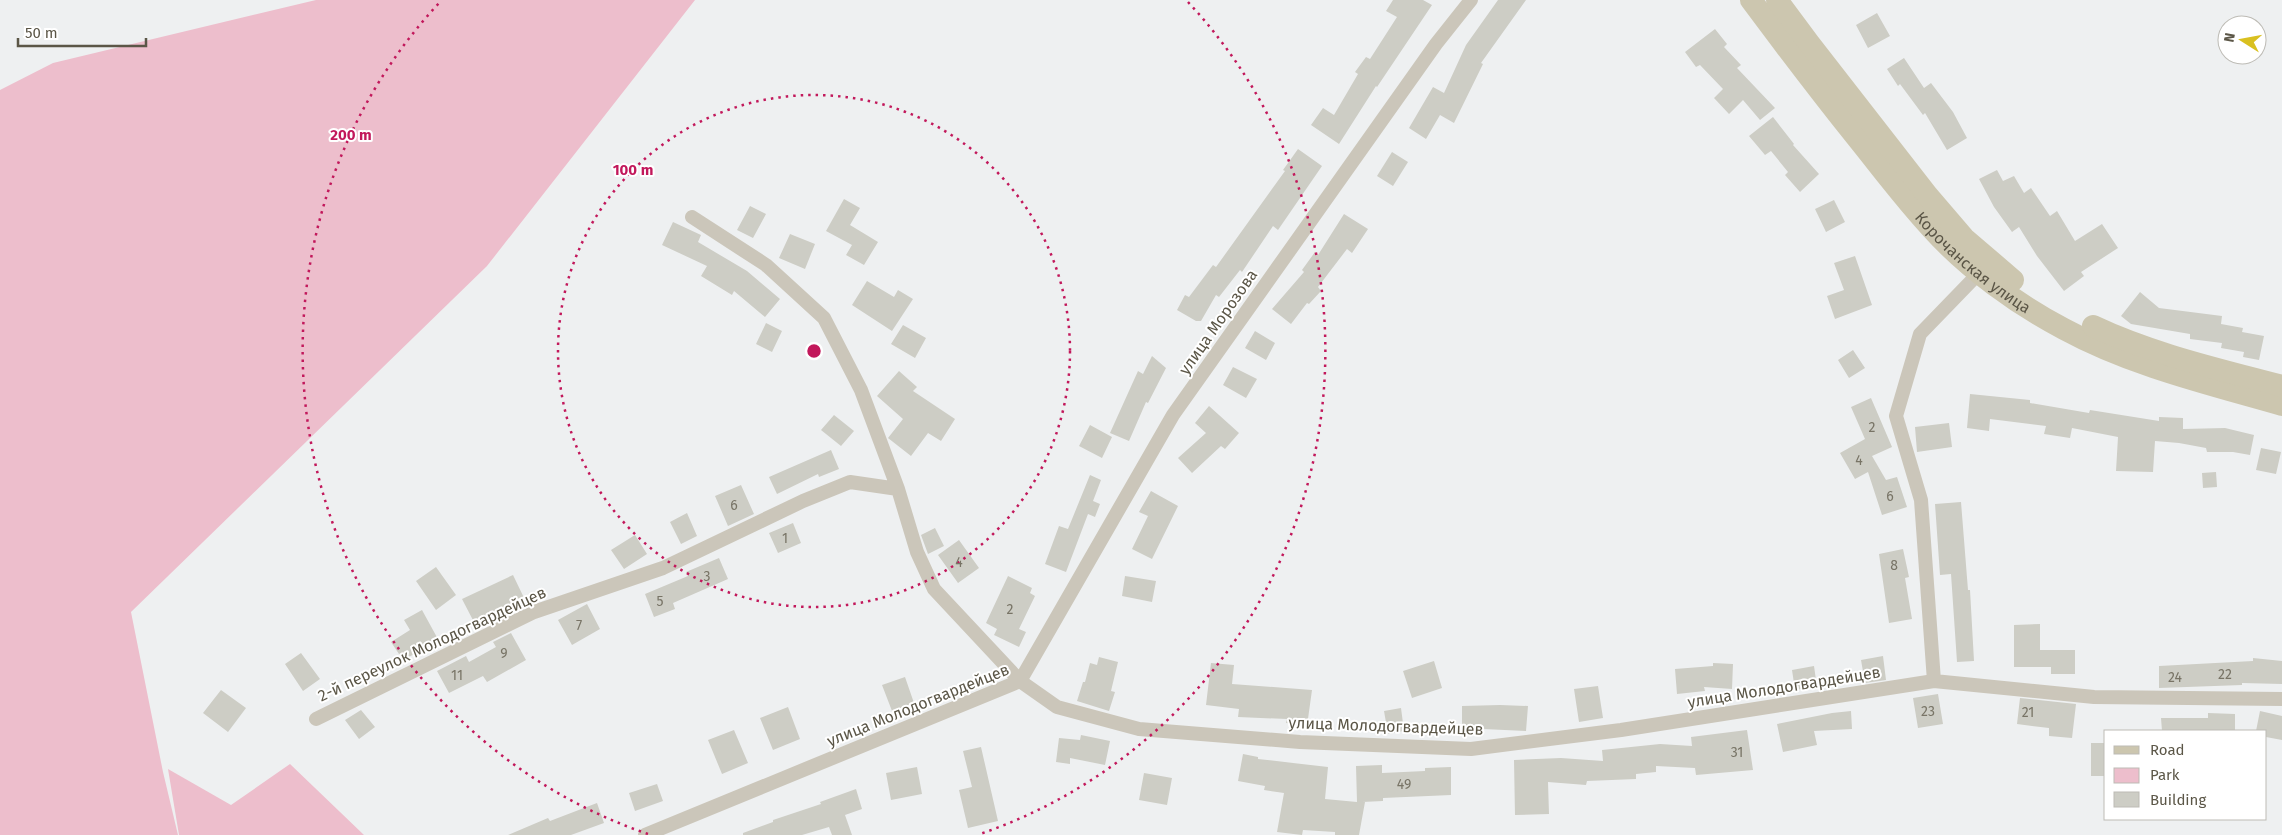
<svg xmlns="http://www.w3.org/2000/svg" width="2282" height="835" viewBox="0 0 2282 835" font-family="'Fira Sans',sans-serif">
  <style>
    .green { fill: #edbecc }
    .building { fill: #cdcdc5 }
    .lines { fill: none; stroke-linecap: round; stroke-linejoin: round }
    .street { stroke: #cbc6ba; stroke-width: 14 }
    .primary { stroke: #ccc6af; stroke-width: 22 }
    .ring { fill: none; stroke: #c2185b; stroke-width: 2.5; stroke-dasharray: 2.5 5 }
    .labels { text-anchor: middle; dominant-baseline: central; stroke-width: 4; stroke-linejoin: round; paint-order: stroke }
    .number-label { font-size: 14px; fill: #787466 }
    .street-label { font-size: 16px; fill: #5b5647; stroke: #fff }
    .centre { fill: #c2185b; stroke: #fff; stroke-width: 2.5 }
    .ring-label { font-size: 15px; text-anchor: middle; font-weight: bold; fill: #c2185b; stroke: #fff; stroke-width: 4; stroke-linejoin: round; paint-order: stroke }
  </style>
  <rect width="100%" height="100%" fill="#eef0f1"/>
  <path class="green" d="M 316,0 L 695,0 L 487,266 L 131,612 L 163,772 L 178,835 L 0,835 L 0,90 L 53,63 Z
    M 290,764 L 364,835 L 179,835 L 168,769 L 231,805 Z"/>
  <path class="building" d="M 1393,0 L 1423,0 L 1432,5 L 1377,87 L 1376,86 L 1339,144 L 1311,125 L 1323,108 L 1334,115 L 1358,74 L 1355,72 L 1366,57 L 1370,59 L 1397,17 L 1386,11 Z
    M 1498,0 L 1526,0 L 1481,63 L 1483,64 L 1454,123 L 1440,115 L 1426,139 L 1409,128 L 1433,87 L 1444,93 L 1466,45 Z
    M 1877,13 L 1890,36 L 1868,48 L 1856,25 Z
    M 1715,29 L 1727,44 L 1724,47 L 1741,65 L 1737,68 L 1775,108 L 1760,120 L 1743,100 L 1729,114 L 1714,98 L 1723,89 L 1700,65 L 1696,67 L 1685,52 Z
    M 1904,58 L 1924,88 L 1931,83 L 1953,112 L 1967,138 L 1947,150 L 1925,113 L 1923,115 L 1900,84 L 1898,86 L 1887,69 Z
    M 1773,117 L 1794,144 L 1793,145 L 1819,174 L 1800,192 L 1785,175 L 1788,172 L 1771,151 L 1765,155 L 1749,136 Z
    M 1298,149 L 1322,166 L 1278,230 L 1273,226 L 1242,272 L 1240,270 L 1219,297 L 1216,295 L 1201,321 L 1196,321 L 1177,310 L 1185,295 L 1189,297 L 1213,265 L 1216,267 L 1285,171 L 1283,170 Z
    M 1392,152 L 1408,162 L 1393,186 L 1377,176 Z
    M 1997,170 L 2003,181 L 2014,176 L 2024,193 L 2031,188 L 2050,216 L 2057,211 L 2075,241 L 2102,224 L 2118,248 L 2081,272 L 2084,276 L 2064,291 L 2037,256 L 2019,227 L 2012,232 L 1994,207 L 1979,179 Z
    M 844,199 L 860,208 L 850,225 L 878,242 L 864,265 L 846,255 L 852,245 L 826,231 Z
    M 1834,200 L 1845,222 L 1826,232 L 1815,209 Z
    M 750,206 L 766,214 L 753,238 L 737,230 Z
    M 1344,214 L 1368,229 L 1352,253 L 1347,249 L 1318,287 L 1321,291 L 1309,304 L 1307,303 L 1291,324 L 1272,309 L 1304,272 L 1302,270 L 1315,252 L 1318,255 Z
    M 673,222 L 701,235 L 698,242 L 747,271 L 780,299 L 765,317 L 734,291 L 732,295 L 701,276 L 707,266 L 662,245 Z
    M 790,234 L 815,244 L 805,269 L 779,258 Z
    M 1855,256 L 1872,305 L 1835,319 L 1827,296 L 1844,290 L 1834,263 Z
    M 867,281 L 894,297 L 898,290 L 913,299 L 892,331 L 852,305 Z
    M 2140,292 L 2159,308 L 2222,316 L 2221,324 L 2243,328 L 2242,332 L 2264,336 L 2259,360 L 2243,357 L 2244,352 L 2221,348 L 2222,343 L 2190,339 L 2190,334 L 2131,324 L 2121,316 Z
    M 766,323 L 782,331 L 772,352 L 756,344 Z
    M 903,325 L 926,338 L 915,358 L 891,344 Z
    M 1255,331 L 1275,343 L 1266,360 L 1245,348 Z
    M 1853,350 L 1865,368 L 1849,378 L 1838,360 Z
    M 1152,356 L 1166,368 L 1148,403 L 1146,402 L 1129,441 L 1110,433 L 1138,371 L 1143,374 Z
    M 1233,367 L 1257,379 L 1246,398 L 1223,385 Z
    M 899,371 L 917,387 L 913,391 L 955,419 L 941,441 L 928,433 L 911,456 L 888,438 L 903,419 L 877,396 Z
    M 1970,394 L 2030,400 L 2030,403 L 2089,413 L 2090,410 L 2159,421 L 2159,417 L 2183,418 L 2183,429 L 2225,428 L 2254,435 L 2250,455 L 2233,452 L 2207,452 L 2206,448 L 2179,443 L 2155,441 L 2153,472 L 2116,471 L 2118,437 L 2072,428 L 2070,438 L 2044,434 L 2046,426 L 1990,419 L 1989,431 L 1967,428 Z
    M 1871,398 L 1892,447 L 1872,456 L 1886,480 L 1897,477 L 1907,507 L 1882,515 L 1868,472 L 1855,479 L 1840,453 L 1865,439 L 1851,407 Z
    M 1209,406 L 1239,433 L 1225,449 L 1221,446 L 1192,473 L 1178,458 L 1206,433 L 1195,423 Z
    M 834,415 L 854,431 L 841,446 L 821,430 Z
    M 1949,423 L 1952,447 L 1917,452 L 1915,427 Z
    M 1090,425 L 1112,437 L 1102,458 L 1079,446 Z
    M 2261,448 L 2281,452 L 2276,474 L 2256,470 Z
    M 831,450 L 839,469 L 819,477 L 818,474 L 777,494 L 769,477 Z
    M 2216,472 L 2217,487 L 2203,488 L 2202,473 Z
    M 1090,475 L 1101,480 L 1093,501 L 1100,504 L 1095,517 L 1088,514 L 1066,572 L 1045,564 L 1059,526 L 1068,529 Z
    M 741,485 L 754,514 L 728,526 L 715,496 Z
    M 1151,491 L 1178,506 L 1152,559 L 1132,549 L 1148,516 L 1139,512 Z
    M 1961,502 L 1968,590 L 1970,590 L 1974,661 L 1957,662 L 1951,574 L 1940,575 L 1935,504 Z
    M 687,513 L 697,536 L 681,544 L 670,522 Z
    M 793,523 L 801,543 L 778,553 L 769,533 Z
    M 935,528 L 944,546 L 928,554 L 921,535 Z
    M 635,535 L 647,554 L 624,569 L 611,550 Z
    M 959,540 L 979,568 L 958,583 L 938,555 Z
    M 1903,549 L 1909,577 L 1905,578 L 1912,619 L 1889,623 L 1879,554 Z
    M 719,558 L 728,579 L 673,603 L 675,609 L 654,617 L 645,594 L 688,576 L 686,572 Z
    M 436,567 L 456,595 L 436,610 L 416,581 Z
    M 513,575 L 526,602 L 500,614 L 502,618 L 484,627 L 482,623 L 476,626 L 462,599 Z
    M 1008,576 L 1032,588 L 1030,593 L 1035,596 L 1019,629 L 1026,632 L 1019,647 L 994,635 L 997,629 L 986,623 Z
    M 1125,576 L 1156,581 L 1152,602 L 1122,596 Z
    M 587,604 L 600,629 L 572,645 L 558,620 Z
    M 422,610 L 439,641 L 403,660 L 391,642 L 410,630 L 404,620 Z
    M 2040,624 L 2040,650 L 2075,650 L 2075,674 L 2051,674 L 2051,667 L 2014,667 L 2014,625 Z
    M 511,633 L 526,660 L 487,682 L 483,676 L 449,693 L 437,671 L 466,656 L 469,662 L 496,647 L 493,642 Z
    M 301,653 L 320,679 L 303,691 L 285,664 Z
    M 1883,656 L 1886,680 L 1865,683 L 1861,660 Z
    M 1099,657 L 1118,662 L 1111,691 L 1115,692 L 1109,711 L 1077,701 L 1083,682 L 1085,682 L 1090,663 L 1097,665 Z
    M 2253,658 L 2282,661 L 2282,684 L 2242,683 L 2242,685 L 2159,688 L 2159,666 L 2253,661 Z
    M 1434,661 L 1442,688 L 1412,698 L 1403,671 Z
    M 1211,663 L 1234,665 L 1232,684 L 1312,690 L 1307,726 L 1286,723 L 1287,719 L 1238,717 L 1239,709 L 1206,705 Z
    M 1713,663 L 1733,664 L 1732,689 L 1704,687 L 1705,691 L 1677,694 L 1675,669 L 1713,666 Z
    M 1814,666 L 1817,687 L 1795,690 L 1792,670 Z
    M 905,677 L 914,703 L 892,711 L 882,685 Z
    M 1598,686 L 1603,718 L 1579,722 L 1574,689 Z
    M 221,690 L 246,708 L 228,732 L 203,713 Z
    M 1938,694 L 1943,724 L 1918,728 L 1913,698 Z
    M 2020,698 L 2076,704 L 2072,738 L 2049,736 L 2049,728 L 2017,724 Z
    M 1500,705 L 1528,706 L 1526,731 L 1462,728 L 1462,706 Z
    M 788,707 L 800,739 L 773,750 L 760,718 Z
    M 1401,708 L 1404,731 L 1388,734 L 1384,711 Z
    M 361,710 L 375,727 L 359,739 L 345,720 Z
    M 1851,711 L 1852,729 L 1814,731 L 1817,745 L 1783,752 L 1777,724 L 1832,713 Z
    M 2260,711 L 2282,716 L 2282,740 L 2266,737 L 2266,731 L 2256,731 Z
    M 2208,713 L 2235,714 L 2235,731 L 2162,731 L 2161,718 L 2208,718 Z
    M 734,730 L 748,763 L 722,774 L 708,740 Z
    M 1747,730 L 1753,770 L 1696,775 L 1695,768 L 1656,766 L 1656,772 L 1636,774 L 1636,779 L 1587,781 L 1586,785 L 1548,782 L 1549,814 L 1515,815 L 1514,760 L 1561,758 L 1603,761 L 1602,750 L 1660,744 L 1692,746 L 1691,737 Z
    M 1081,735 L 1110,741 L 1105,765 L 1070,758 L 1070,764 L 1056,762 L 1059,738 L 1080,740 Z
    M 2091,743 L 2106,743 L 2106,776 L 2091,776 Z
    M 981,747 L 998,821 L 968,828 L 959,790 L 972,787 L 963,751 Z
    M 1243,754 L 1258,757 L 1258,759 L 1328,767 L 1325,799 L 1357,802 L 1356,766 L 1382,765 L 1382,773 L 1425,771 L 1425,768 L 1451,767 L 1451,795 L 1383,798 L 1383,801 L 1362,802 L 1365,802 L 1359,835 L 1335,835 L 1335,832 L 1303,830 L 1302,835 L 1277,832 L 1284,793 L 1264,790 L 1265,786 L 1238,781 Z
    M 917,767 L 922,794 L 891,800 L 886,773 Z
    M 1144,773 L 1172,778 L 1167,805 L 1139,800 Z
    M 657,784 L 663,801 L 635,811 L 629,793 Z
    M 856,789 L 862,809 L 845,815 L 852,835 L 832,835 L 829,827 L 802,835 L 743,835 L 743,833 L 773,822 L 773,820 L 821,804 L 820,802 Z
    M 597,803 L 604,823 L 571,835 L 508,835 L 548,818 L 550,821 Z"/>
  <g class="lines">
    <path class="street" d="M 692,217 L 766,265 L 824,318 L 861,390 L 898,489 L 917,552 L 934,589 L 1020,681 L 1173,415 L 1436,44 L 1471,0
      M 1934,681 L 1921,500 L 1896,416 L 1920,334 L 1980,272
      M 316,719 L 534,612 L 663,568 L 803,501 L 850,482 L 898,489
      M 645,835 L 1020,681 L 1057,707 L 1139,729 L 1300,742 L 1471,749 L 1621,730 L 1934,681 L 2094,697 L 2282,699"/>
    <g class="primary">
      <path id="s1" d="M 1751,0 C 1786,47 1821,93 1857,138 C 1882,169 1905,200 1932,229 C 1967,268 2018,305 2064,329 C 2132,366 2209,384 2282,405"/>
      <path d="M 1777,0 L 1809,43 L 1928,196 L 1964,238 L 2013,280"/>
      <path d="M 2093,326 C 2152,354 2218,369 2282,386"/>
    </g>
  </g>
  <g class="ring">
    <circle cx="814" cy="351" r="256"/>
    <path d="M648 834A511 511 0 0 1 440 2M1188 2A511 511 0 0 1 980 834"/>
  </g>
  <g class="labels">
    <g class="number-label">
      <text x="1872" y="427">2</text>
      <text x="1859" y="460">4</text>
      <text x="1890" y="496">6</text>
      <text x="734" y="505">6</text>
      <text x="785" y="538">1</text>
      <text x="959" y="562">4</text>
      <text x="1894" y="565">8</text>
      <text x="707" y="576">3</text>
      <text x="660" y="601">5</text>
      <text x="1010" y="609">2</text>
      <text x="579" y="625">7</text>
      <text x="504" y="653">9</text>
      <text x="2225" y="674">22</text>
      <text x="457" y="675">11</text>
      <text x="2175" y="677">24</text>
      <text x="1928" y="711">23</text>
      <text x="2028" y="712">21</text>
      <text x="1737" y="752">31</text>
      <text x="1404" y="784">49</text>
    </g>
    <g class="street-label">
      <text stroke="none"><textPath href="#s1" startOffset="345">Корочанская улица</textPath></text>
      <text transform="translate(1218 322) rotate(-55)">улица Морозова</text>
      <text transform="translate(432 644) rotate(-25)">2-й переулок Молодогвардейцев</text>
      <text transform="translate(1784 687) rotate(-9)">улица Молодогвардейцев</text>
      <text transform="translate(918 705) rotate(-22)">улица Молодогвардейцев</text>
      <text transform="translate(1386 726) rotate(2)">улица Молодогвардейцев</text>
    </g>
  </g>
  <circle cx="814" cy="351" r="8" class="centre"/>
  <g class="ring-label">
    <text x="351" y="140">200 m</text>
    <text x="633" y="175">100 m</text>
  </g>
  <rect x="2104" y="730" width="162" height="90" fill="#ffffff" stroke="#bdbbb5"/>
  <rect x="2114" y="746" width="25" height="8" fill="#ccc6af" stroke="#bdbbb5"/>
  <text x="2150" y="755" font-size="15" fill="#5b5647">Road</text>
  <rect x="2114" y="768" width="25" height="15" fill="#edbecc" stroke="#bdbbb5"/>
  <text x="2150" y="780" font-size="15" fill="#5b5647">Park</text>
  <rect x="2114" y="792" width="25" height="15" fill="#cdcdc5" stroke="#bdbbb5"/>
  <text x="2150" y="805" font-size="15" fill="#5b5647">Building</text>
  <g transform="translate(2242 40) rotate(281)"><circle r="24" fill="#ffffff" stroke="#bdbbb5"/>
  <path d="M0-4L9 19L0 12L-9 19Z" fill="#d9c020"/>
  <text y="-8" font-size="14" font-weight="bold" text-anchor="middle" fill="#5b5647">N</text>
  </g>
  <path d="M18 38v8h128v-8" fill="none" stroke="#5b5647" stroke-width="2.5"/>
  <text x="25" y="38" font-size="15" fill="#5b5647" stroke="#ffffff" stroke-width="4" paint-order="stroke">50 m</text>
</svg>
